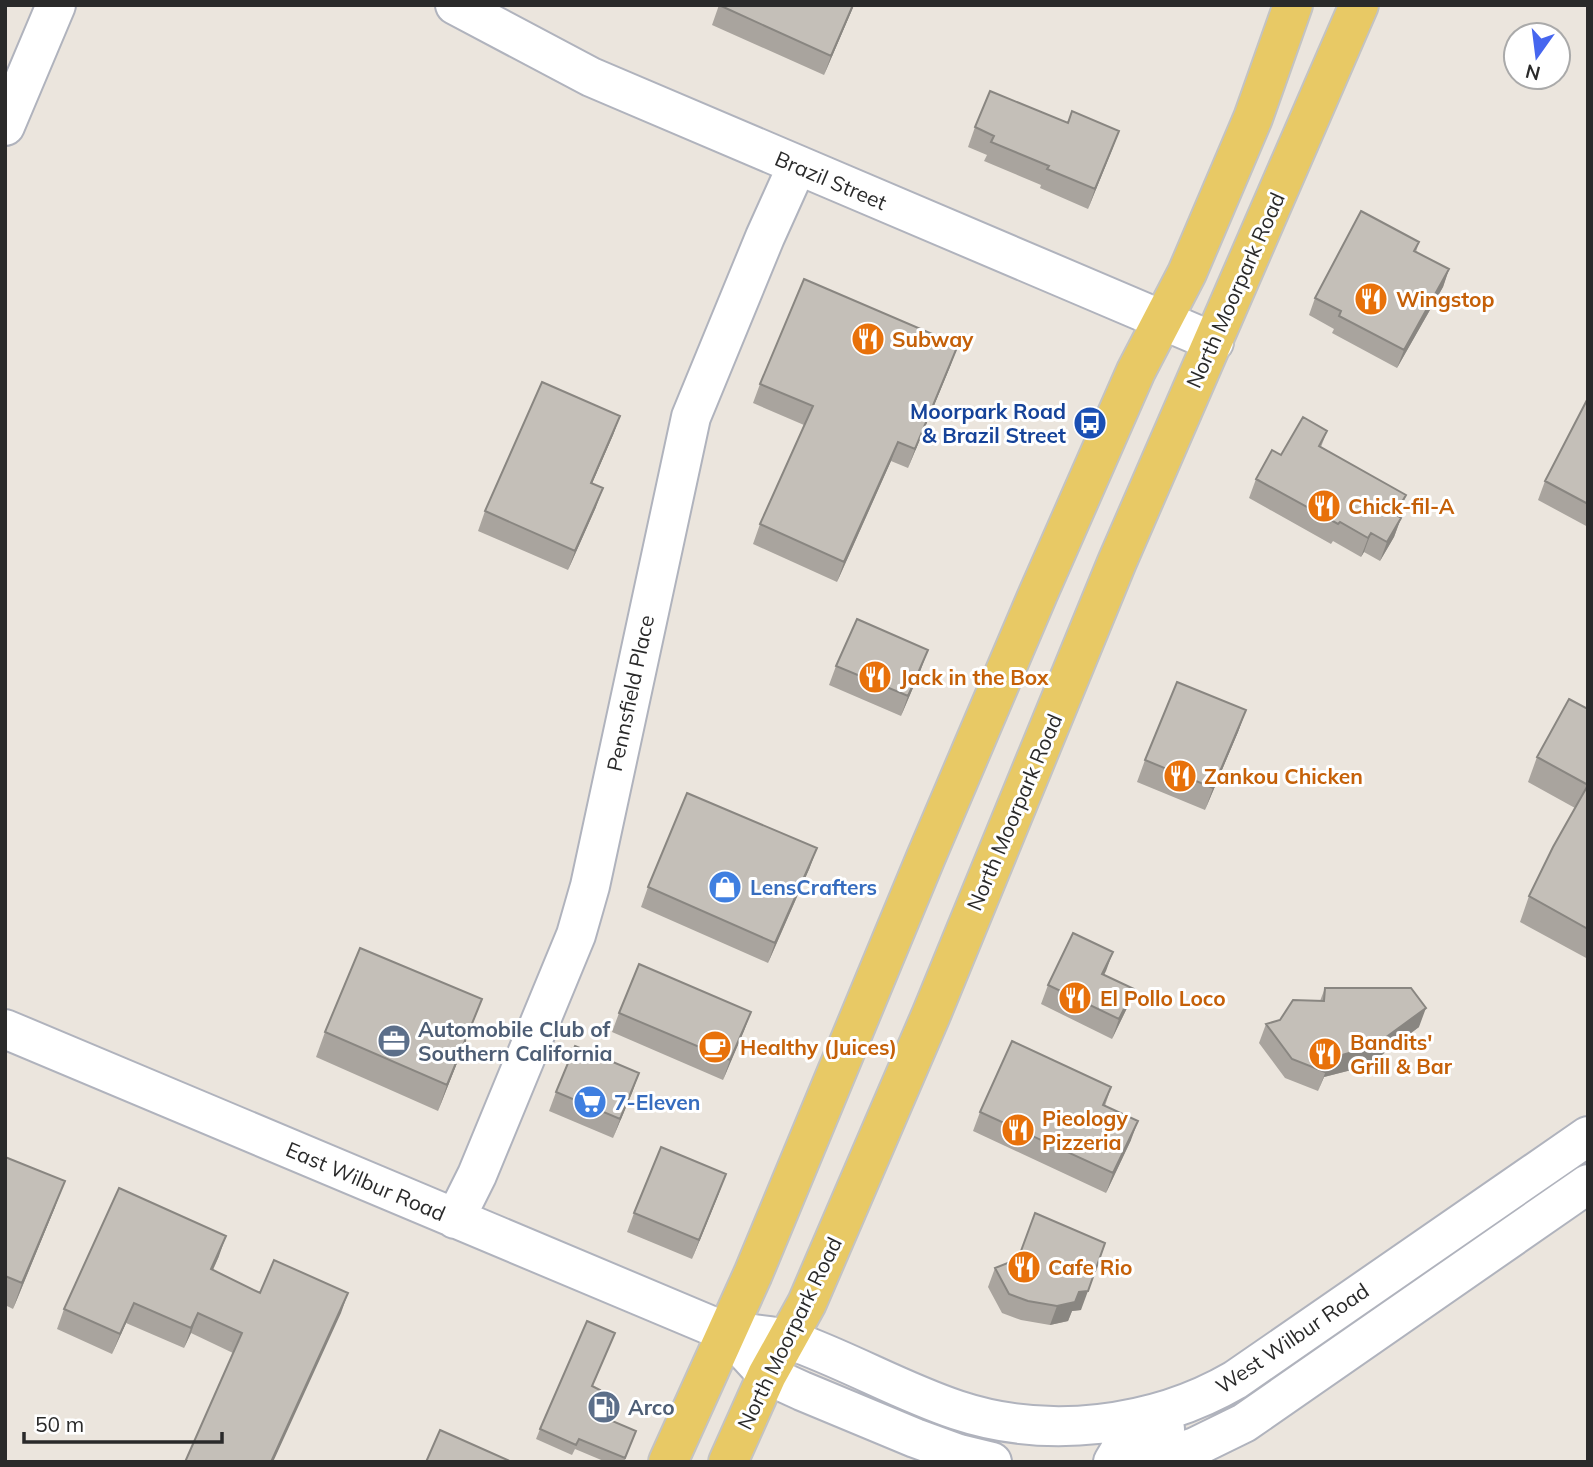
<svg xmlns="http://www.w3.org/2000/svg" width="1593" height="1467" viewBox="0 0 1593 1467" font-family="Mulish,sans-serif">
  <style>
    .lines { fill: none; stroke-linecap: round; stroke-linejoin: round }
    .minor-casing { stroke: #b0b3bd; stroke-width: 42 }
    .major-casing { stroke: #c3c3c3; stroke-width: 42 }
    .minor { stroke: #fff; stroke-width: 38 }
    .major { stroke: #e8c965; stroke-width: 38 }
    .wall { fill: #a9a49e }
    .shaded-wall { fill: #898681 }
    .building { fill: #c4bfb8; stroke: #898681; stroke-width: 2 }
    .labels { text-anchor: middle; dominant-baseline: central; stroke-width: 6; stroke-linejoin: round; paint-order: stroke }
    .street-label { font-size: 21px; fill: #2a2a2a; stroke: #fff }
    .food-label { font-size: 21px; font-weight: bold; fill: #c56008; stroke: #fff; text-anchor: start }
    .transit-label { font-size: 21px; font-weight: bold; fill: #164399; stroke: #fff; text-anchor: end }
    .shop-label { font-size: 21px; font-weight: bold; fill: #366cbe; stroke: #fff; text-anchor: start }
    .service-label { font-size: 21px; font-weight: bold; fill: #4e5e75; stroke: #fff; text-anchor: start }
  </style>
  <rect width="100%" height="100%" fill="#ebe5dd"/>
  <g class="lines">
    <defs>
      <path id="minor" d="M 455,5 L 591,77 L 1214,342
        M 5,126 L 56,5
        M 5,1029 L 726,1332 C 746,1334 770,1334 790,1340 C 847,1360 900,1391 957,1410 C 1047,1440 1154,1427 1235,1380 L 1588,1136
        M 455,1219 L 477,1175 L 576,935 L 590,886 L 691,417 L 765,237 L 797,166
        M 745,1351 L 767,1375 L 802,1391 L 915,1438 L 959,1454 L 992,1462
        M 1113,1462 L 1126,1440 L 1165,1429
        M 1149,1462 L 1195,1447 L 1244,1423 L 1588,1184"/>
      <path id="major" d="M 668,1462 L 753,1274 L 926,857 L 1038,594 L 1136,371 L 1187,273 L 1253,118 L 1293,5
        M 728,1462 L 767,1375 L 807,1303 L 931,1015 L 1117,562 L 1359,5"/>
    </defs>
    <use href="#minor" class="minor-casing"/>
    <use href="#major" class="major-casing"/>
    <use href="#minor" class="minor"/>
    <use href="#major" class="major"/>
  </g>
  <path class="wall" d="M 719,5 L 854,5 L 824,75 L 712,25 Z
    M 1068,123 L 1119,131 L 1088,209 L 1040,188 L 1041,185 L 984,161 L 987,155 L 968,147 L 975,127 Z
    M 1419,242 L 1416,252 L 1449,269 L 1443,287 L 1397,368 L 1332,333 L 1334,329 L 1309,315 L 1315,298 Z
    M 951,364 L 908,468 L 891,461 L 837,582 L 753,544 L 760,524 L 804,425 L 753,403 L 760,384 Z
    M 1588,398 L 1588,527 L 1538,500 L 1545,481 Z
    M 620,416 L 613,435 L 592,483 L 596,507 L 568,570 L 478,531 L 485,511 Z
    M 1327,431 L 1321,447 L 1401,518 L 1394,537 L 1380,561 L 1364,552 L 1361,557 L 1333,541 L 1331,544 L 1249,498 L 1256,479 L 1281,455 Z
    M 836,666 L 921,669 L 901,716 L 829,685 Z
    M 1588,709 L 1588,959 L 1520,922 L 1529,896 L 1575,808 L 1528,782 L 1537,757 Z
    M 1246,710 L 1238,732 L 1205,810 L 1137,782 L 1145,760 Z
    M 810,867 L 768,963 L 641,907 L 648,887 Z
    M 1104,975 L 1127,1008 L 1112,1039 L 1041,1004 L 1048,985 Z
    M 1325,988 L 1419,1027 L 1367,1066 L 1324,1077 L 1318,1091 L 1285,1078 L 1259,1043 L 1266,1024 L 1280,1020 L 1320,1001 Z
    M 751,1012 L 723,1080 L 612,1032 L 619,1013 Z
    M 472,1025 L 438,1111 L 316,1057 L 325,1032 Z
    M 639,1073 L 613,1138 L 549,1111 L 556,1092 Z
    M 1111,1087 L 1105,1106 L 1131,1140 L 1106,1193 L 973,1131 L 980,1112 Z
    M 5,1157 L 55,1207 L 13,1309 L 5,1305 Z
    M 719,1193 L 692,1259 L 627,1232 L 634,1213 Z
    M 219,1256 L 213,1270 L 260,1293 L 341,1313 L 233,1353 L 191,1333 L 184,1348 L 126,1323 L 112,1354 L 57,1329 L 64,1309 Z
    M 995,1268 L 1081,1310 L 1072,1311 L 1068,1321 L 1050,1325 L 1021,1320 L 1002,1313 L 988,1287 Z
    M 615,1333 L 592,1387 L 600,1390 L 591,1412 L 636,1431 L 624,1462 L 606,1462 L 575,1449 L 572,1455 L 536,1439 L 540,1429 Z"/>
  <path class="shaded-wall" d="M 853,5 L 854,5 L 824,75 L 831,56 Z
    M 1119,131 L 1112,150 L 1088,209 L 1095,189 Z
    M 1449,269 L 1443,287 L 1397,368 L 1404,350 Z
    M 958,345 L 951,364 L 908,468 L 915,449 Z
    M 620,416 L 613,435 L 584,502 L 591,483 Z
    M 898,442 L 891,461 L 837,582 L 844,562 Z
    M 603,488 L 596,507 L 568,570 L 575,551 Z
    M 1406,495 L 1399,514 L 1388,534 L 1395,514 Z
    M 1401,518 L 1394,537 L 1380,561 L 1387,542 Z
    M 1371,533 L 1364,552 L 1361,557 L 1368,538 Z
    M 928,650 L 921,669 L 901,716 L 908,696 Z
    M 1246,710 L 1238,732 L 1205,810 L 1213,788 Z
    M 817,848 L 810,867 L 768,963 L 775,943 Z
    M 1113,952 L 1106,971 L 1095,993 L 1102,974 Z
    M 1134,989 L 1127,1008 L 1112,1039 L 1119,1019 Z
    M 482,999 L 472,1025 L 438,1111 L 447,1085 Z
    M 1426,1008 L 1419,1027 L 1367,1066 L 1324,1077 L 1318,1091 L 1331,1058 Z
    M 751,1012 L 744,1031 L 723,1080 L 730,1060 Z
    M 639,1073 L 632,1093 L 613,1138 L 620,1119 Z
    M 1138,1121 L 1131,1140 L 1106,1193 L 1113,1173 Z
    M 726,1174 L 719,1193 L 692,1259 L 699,1240 Z
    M 65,1181 L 55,1207 L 13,1309 L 22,1283 Z
    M 226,1236 L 219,1256 L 204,1289 L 211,1269 Z
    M 1088,1291 L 1081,1310 L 1072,1311 L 1068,1321 L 1050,1325 L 1057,1306 L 1079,1292 Z
    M 348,1293 L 341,1313 L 273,1462 L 271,1462 Z
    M 134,1303 L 126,1323 L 112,1354 L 120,1334 Z
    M 198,1313 L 191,1333 L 184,1348 L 191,1328 Z"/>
  <path class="building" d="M 719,5 L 853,5 L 831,56 Z
    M 990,91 L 1068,123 L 1072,111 L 1119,131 L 1095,189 L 1047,169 L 1049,166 L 991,142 L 994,136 L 975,127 Z
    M 1361,211 L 1419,242 L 1414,251 L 1449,269 L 1404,350 L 1339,316 L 1341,311 L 1315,298 Z
    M 804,279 L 958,345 L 915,449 L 898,442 L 844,562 L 760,524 L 813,406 L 760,384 Z
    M 542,382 L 620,416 L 591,483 L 603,488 L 575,551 L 485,511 Z
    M 1588,398 L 1588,504 L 1545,481 Z
    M 1303,417 L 1327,431 L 1319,446 L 1406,495 L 1395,514 L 1401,518 L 1387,542 L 1371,533 L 1368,538 L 1340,522 L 1338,524 L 1256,479 L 1272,450 L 1281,455 Z
    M 857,619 L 928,650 L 908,696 L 836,666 Z
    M 1177,682 L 1246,710 L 1213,788 L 1145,760 Z
    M 1569,699 L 1588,709 L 1588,785 L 1537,757 Z
    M 1588,785 L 1588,929 L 1529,896 L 1553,847 Z
    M 687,793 L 817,848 L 775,943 L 648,887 Z
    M 1073,933 L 1113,952 L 1102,974 L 1134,989 L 1119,1019 L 1048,985 Z
    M 360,948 L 482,999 L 447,1085 L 325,1032 Z
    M 639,964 L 751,1012 L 730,1060 L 619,1013 Z
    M 1325,988 L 1411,988 L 1426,1008 L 1374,1046 L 1331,1058 L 1325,1072 L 1292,1059 L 1266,1024 L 1280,1020 L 1293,1000 L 1324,1001 Z
    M 1012,1041 L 1111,1087 L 1103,1105 L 1138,1121 L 1113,1173 L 980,1112 Z
    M 575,1046 L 639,1073 L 620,1119 L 556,1092 Z
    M 661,1147 L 726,1174 L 699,1240 L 634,1213 Z
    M 5,1157 L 65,1181 L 22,1283 L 5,1276 Z
    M 119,1188 L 226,1236 L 211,1269 L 260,1293 L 274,1260 L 348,1293 L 271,1462 L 185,1462 L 242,1333 L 198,1313 L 191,1328 L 134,1303 L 120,1334 L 64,1309 Z
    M 1035,1213 L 1105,1243 L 1088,1291 L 1079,1292 L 1075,1302 L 1057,1306 L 1028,1301 L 1009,1294 L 995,1268 L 1018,1259 Z
    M 587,1321 L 615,1333 L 592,1386 L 600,1390 L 591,1412 L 636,1431 L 625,1458 L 579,1439 L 576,1445 L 540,1429 Z
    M 440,1430 L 512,1462 L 426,1462 Z"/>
  <defs>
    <symbol id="restaurant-disc" viewBox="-11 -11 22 22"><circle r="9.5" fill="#e8710a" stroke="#fff"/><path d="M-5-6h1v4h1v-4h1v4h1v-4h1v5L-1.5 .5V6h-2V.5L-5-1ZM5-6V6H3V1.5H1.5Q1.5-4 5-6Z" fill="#fff"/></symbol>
    <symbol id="bus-disc" viewBox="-11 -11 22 22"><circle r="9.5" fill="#1a4fb4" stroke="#fff"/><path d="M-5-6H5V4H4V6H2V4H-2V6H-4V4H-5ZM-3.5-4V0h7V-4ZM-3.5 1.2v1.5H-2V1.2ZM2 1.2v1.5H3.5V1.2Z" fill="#fff"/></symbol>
    <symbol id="shop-disc" viewBox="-11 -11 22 22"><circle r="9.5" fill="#3f7fe0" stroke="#fff"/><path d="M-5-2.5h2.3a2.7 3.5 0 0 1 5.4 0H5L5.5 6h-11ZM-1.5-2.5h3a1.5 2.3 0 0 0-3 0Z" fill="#fff"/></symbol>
    <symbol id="office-disc" viewBox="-11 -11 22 22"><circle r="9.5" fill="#5c6f8a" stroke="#fff"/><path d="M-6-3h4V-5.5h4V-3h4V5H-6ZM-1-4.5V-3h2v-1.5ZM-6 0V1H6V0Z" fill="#fff"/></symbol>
    <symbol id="cafe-disc" viewBox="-11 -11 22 22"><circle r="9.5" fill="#e8710a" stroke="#fff"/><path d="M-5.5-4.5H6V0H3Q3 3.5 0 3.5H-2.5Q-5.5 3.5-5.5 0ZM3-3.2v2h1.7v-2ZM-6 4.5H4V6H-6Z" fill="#fff"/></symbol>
    <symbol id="supermarket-disc" viewBox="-11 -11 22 22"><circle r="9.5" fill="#3f7fe0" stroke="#fff"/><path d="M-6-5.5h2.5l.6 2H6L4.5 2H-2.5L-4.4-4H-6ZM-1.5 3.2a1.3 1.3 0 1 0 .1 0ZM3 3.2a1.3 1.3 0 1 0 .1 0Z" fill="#fff"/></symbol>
    <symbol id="fuel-disc" viewBox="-11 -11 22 22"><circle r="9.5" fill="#5c6f8a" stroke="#fff"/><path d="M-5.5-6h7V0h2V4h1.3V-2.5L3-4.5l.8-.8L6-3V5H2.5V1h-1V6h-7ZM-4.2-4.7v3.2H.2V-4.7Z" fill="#fff"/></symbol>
  </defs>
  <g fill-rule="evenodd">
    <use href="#restaurant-disc" x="1352" y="280" width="38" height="38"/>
    <use href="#restaurant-disc" x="849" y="320" width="38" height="38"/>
    <use href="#bus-disc" x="1071" y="404" width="38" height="38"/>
    <use href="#restaurant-disc" x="1305" y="487" width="38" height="38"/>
    <use href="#restaurant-disc" x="856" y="658" width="38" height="38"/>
    <use href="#restaurant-disc" x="1161" y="757" width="38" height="38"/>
    <use href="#shop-disc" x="706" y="868" width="38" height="38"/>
    <use href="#restaurant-disc" x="1056" y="979" width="38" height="38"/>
    <use href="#office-disc" x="375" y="1022" width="38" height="38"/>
    <use href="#cafe-disc" x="696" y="1028" width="38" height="38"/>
    <use href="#restaurant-disc" x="1306" y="1035" width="38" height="38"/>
    <use href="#supermarket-disc" x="571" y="1083" width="38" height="38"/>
    <use href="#restaurant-disc" x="999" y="1111" width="38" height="38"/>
    <use href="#restaurant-disc" x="1005" y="1248" width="38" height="38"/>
    <use href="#fuel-disc" x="585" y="1388" width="38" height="38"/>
  </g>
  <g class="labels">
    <g class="street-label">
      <text transform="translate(831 180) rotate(23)">Brazil Street</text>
      <text transform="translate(1235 290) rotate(-66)">North Moorpark Road</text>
      <text transform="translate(630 693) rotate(-78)">Pennsfield Place</text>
      <text transform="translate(1014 812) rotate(-67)">North Moorpark Road</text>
      <text transform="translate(366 1181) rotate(23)">East Wilbur Road</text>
      <text transform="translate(789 1333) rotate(-64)">North Moorpark Road</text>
      <text transform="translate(1292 1338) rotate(-34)">West Wilbur Road</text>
    </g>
    <g class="food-label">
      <text x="1396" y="299">Wingstop</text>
      <text x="892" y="339">Subway</text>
      <text x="1348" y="506">Chick-fil-A</text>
      <text x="900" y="677">Jack in the Box</text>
      <text x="1204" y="776">Zankou Chicken</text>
      <text x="1100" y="998">El Pollo Loco</text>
      <text x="1350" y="1042">Bandits'<tspan x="1350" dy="24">Grill &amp; Bar</tspan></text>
      <text x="740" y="1047">Healthy (Juices)</text>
      <text x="1042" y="1118">Pieology<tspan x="1042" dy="24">Pizzeria</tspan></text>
      <text x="1048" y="1267">Cafe Rio</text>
    </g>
    <g class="transit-label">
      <text x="1066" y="411">Moorpark Road<tspan x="1066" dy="24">&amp; Brazil Street</tspan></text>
    </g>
    <g class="shop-label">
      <text x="750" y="887">LensCrafters</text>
      <text x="614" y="1102">7-Eleven</text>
    </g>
    <g class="service-label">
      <text x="418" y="1029">Automobile Club of<tspan x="418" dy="24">Southern California</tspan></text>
      <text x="628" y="1407">Arco</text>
    </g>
  </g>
  <rect width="1593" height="1467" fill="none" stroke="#2a2a2a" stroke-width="14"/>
  <g transform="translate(1537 56) rotate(194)"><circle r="33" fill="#ffffff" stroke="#aaaaaa" stroke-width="2"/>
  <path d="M0-5L12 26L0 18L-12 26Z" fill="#4666ef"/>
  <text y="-10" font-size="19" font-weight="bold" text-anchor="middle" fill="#2a2a2a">N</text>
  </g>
  <path d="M24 1432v10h198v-10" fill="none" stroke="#2a2a2a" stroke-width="3.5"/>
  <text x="35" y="1432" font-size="21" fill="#2a2a2a" stroke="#ffffff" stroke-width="5" paint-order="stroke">50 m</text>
</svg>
